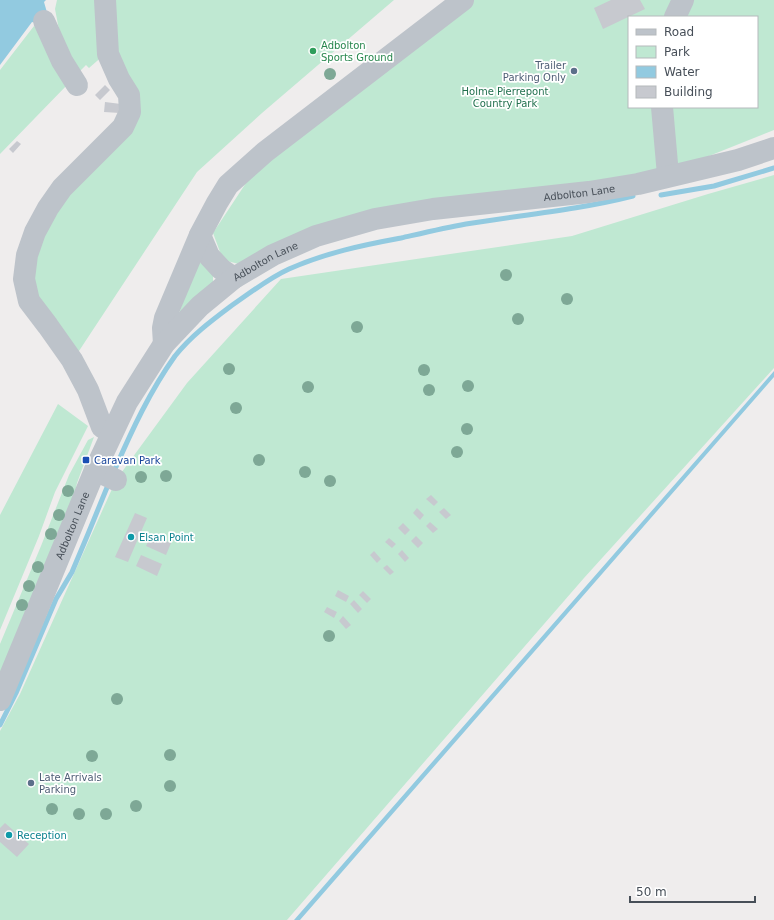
<svg xmlns="http://www.w3.org/2000/svg" width="774" height="920" viewBox="0 0 774 920" font-family="'DejaVu Sans',sans-serif">
  <style>
    .green { fill: #bfe8d2; fill-rule: evenodd }
    .water { fill: #92cae0 }
    .lines { fill: none; stroke-linecap: round; stroke-linejoin: round }
    .stream { stroke: #92cae0; stroke-width: 5 }
    .building { fill: #c7c9cf }
    .minor { stroke: #bdc3ca; stroke-width: 22 }
    .tree { fill: #7ea896 }
    .leisure-dot { fill: #2e9e5b; stroke: #fff; stroke-width: 1.5 }
    .service-dot { fill: #5c6f8a; stroke: #fff; stroke-width: 1.5 }
    .transit-dot { fill: #1a4fb4; stroke: #fff; stroke-width: 1.5 }
    .culture-dot { fill: #0f9aa8; stroke: #fff; stroke-width: 1.5 }
    .labels { text-anchor: middle; dominant-baseline: central; stroke-width: 3.5; stroke-linejoin: round; paint-order: stroke }
    .leisure-label { font-size: 10px; fill: #27864d; stroke: #fff; text-anchor: start }
    .service-label { font-size: 10px; fill: #4e5e75; stroke: #fff; text-anchor: end }
    .park-label { font-size: 10px; fill: #21704e; stroke: #fff }
    .street-label { font-size: 10px; fill: #474f58; stroke: #fff }
    .transit-label { font-size: 10px; fill: #164399; stroke: #fff; text-anchor: start }
    .culture-label { font-size: 10px; fill: #0d838f; stroke: #fff; text-anchor: start }
  </style>
  <rect width="100%" height="100%" fill="#efeded"/>
  <path class="green" d="M 57,0 L 99,0 L 105,54 L 89,68 L 86,65 L 76,75 L 64,56 L 55,9 Z
    M 112,0 L 394,0 L 262,113 L 197,172 L 75,357 L 35,306 L 34,244 L 45,218 L 125,129 L 114,55 Z
    M 471,0 L 774,0 L 774,130 L 699,160 L 596,185 L 423,202 L 239,264 L 223,260 L 213,233 L 246,183 L 275,153 ZM 629,17 L 757,17 L 757,107 L 629,107 Z
    M 34,26 L 41,32 L 69,83 L 0,154 L 0,70 Z
    M 774,175 L 774,368 L 584,578 L 287,920 L 0,920 L 0,731 L 20,694 L 116,480 L 187,383 L 281,279 L 572,236 L 708,194 Z
    M 197,262 L 204,264 L 213,274 L 213,285 L 177,319 Z
    M 58,404 L 88,426 L 55,492 L 39,536 L 0,630 L 0,515 Z
    M 94,437 L 77,483 L 71,511 L 0,681 L 0,644 L 41,546 L 69,475 L 88,440 Z"/>
  <path class="water" d="M 0,0 L 46,0 L 44,2 L 48,16 L 39,24 L 32,22 L 0,65 Z
    M 774,371 L 774,377 L 300,920 L 294,920 Z"/>
  <g class="lines">
    <path class="stream" d="M 661,195 L 714,186 L 774,168
      M 115,469 C 132,430 150,391 175,356 C 191,336 211,321 231,306 C 250,293 269,278 289,269 C 325,253 363,245 401,238 C 423,233 444,228 466,224 C 521,215 578,210 633,196
      M 0,725 L 16,693 L 56,599 L 72,572 L 88,534 L 108,485"/>
  </g>
  <path class="building" d="M 611,0 L 640,0 L 645,9 L 603,29 L 594,8 Z
    M 105,85 L 110,90 L 100,100 L 95,95 Z
    M 105,102 L 121,104 L 120,113 L 104,112 Z
    M 17,141 L 21,144 L 13,153 L 9,149 Z
    M 431,495 L 438,502 L 434,506 L 426,499 Z
    M 417,508 L 424,515 L 420,520 L 413,513 Z
    M 444,508 L 451,515 L 446,519 L 439,512 Z
    M 135,513 L 147,518 L 128,562 L 115,557 Z
    M 430,522 L 438,529 L 433,533 L 426,526 Z
    M 403,523 L 410,530 L 405,535 L 398,528 Z
    M 151,535 L 171,543 L 166,555 L 146,546 Z
    M 416,536 L 423,543 L 418,548 L 411,541 Z
    M 389,538 L 396,544 L 392,548 L 385,542 Z
    M 402,550 L 409,558 L 405,562 L 398,554 Z
    M 374,551 L 381,559 L 377,563 L 370,555 Z
    M 141,555 L 162,564 L 157,576 L 136,566 Z
    M 387,565 L 394,572 L 390,575 L 383,568 Z
    M 338,590 L 349,596 L 346,602 L 335,596 Z
    M 363,591 L 371,599 L 367,603 L 359,595 Z
    M 354,600 L 362,609 L 358,613 L 350,604 Z
    M 327,607 L 337,612 L 334,618 L 324,612 Z
    M 343,616 L 351,625 L 346,629 L 339,621 Z
    M 5,823 L 29,844 L 17,857 L 0,842 L 0,828 Z"/>
  <g class="lines">
    <g class="minor">
      <path d="M 105,0 L 108,54 L 119,79 L 129,95 L 130,112 L 123,127 L 62,188 L 48,208 L 35,232 L 27,255 L 24,279 L 29,301 L 48,326 L 72,360 L 88,390 L 102,427 L 112,433"/>
      <path d="M 675,17 L 683,0"/>
      <path d="M 44,21 L 62,61 L 77,85"/>
      <path d="M 662,107 L 668,175"/>
      <path d="M 200,235 L 209,256 L 221,269 L 234,278"/>
      <path d="M 164,344 L 163,328 L 165,318 L 200,235 L 217,203 L 228,185 L 265,152 L 463,0"/>
      <path d="M 95,470 L 116,480"/>
      <path id="s1" d="M 0,700 L 95,470 L 127,402 L 164,344 L 200,306 L 234,278 L 273,255 L 316,236 L 375,219 L 433,209 L 589,192 L 638,184 L 738,160 L 774,148"/>
    </g>
  </g>
  <g class="tree">
    <circle cx="330" cy="74" r="6"/>
    <circle cx="506" cy="275" r="6"/>
    <circle cx="567" cy="299" r="6"/>
    <circle cx="518" cy="319" r="6"/>
    <circle cx="357" cy="327" r="6"/>
    <circle cx="229" cy="369" r="6"/>
    <circle cx="424" cy="370" r="6"/>
    <circle cx="468" cy="386" r="6"/>
    <circle cx="308" cy="387" r="6"/>
    <circle cx="429" cy="390" r="6"/>
    <circle cx="236" cy="408" r="6"/>
    <circle cx="467" cy="429" r="6"/>
    <circle cx="457" cy="452" r="6"/>
    <circle cx="259" cy="460" r="6"/>
    <circle cx="305" cy="472" r="6"/>
    <circle cx="166" cy="476" r="6"/>
    <circle cx="141" cy="477" r="6"/>
    <circle cx="330" cy="481" r="6"/>
    <circle cx="68" cy="491" r="6"/>
    <circle cx="59" cy="515" r="6"/>
    <circle cx="51" cy="534" r="6"/>
    <circle cx="38" cy="567" r="6"/>
    <circle cx="29" cy="586" r="6"/>
    <circle cx="22" cy="605" r="6"/>
    <circle cx="329" cy="636" r="6"/>
    <circle cx="117" cy="699" r="6"/>
    <circle cx="170" cy="755" r="6"/>
    <circle cx="92" cy="756" r="6"/>
    <circle cx="170" cy="786" r="6"/>
    <circle cx="136" cy="806" r="6"/>
    <circle cx="52" cy="809" r="6"/>
    <circle cx="79" cy="814" r="6"/>
    <circle cx="106" cy="814" r="6"/>
  </g>
  <circle class="leisure-dot" cx="313" cy="51" r="4"/>
  <g class="service-dot">
    <circle cx="574" cy="71" r="4"/>
    <circle cx="31" cy="783" r="4"/>
  </g>
  <rect class="transit-dot" x="82" y="456" width="8" height="8" rx="2"/>
  <g class="culture-dot">
    <circle cx="131" cy="537" r="4"/>
    <circle cx="9" cy="835" r="4"/>
  </g>
  <g class="labels">
    <g class="leisure-label">
      <text x="321" y="45">Adbolton<tspan x="321" dy="12">Sports Ground</tspan></text>
    </g>
    <g class="service-label">
      <text x="566" y="65">Trailer<tspan x="566" dy="12">Parking Only</tspan></text>
      <text x="39" y="777" text-anchor="start">Late Arrivals<tspan x="39" dy="12">Parking</tspan></text>
    </g>
    <g class="park-label">
      <text x="505" y="91">Holme Pierrepont<tspan x="505" dy="12">Country Park</tspan></text>
    </g>
    <g class="street-label">
      <text stroke="none"><textPath href="#s1" startOffset="849">Adbolton Lane</textPath></text>
      <text stroke="none"><textPath href="#s1" startOffset="525">Adbolton Lane</textPath></text>
      <text stroke="none"><textPath href="#s1" startOffset="189">Adbolton Lane</textPath></text>
    </g>
    <g class="transit-label">
      <text x="94" y="460">Caravan Park</text>
    </g>
    <g class="culture-label">
      <text x="139" y="537">Elsan Point</text>
      <text x="17" y="835">Reception</text>
    </g>
  </g>
  <rect x="628" y="16" width="130" height="92" fill="#ffffff" stroke="#b5b9bc"/>
  <rect x="636" y="29" width="20" height="6" fill="#bdc3ca" stroke="#b5b9bc"/>
  <text x="664" y="36" font-size="12" fill="#474f58">Road</text>
  <rect x="636" y="46" width="20" height="12" fill="#bfe8d2" stroke="#b5b9bc"/>
  <text x="664" y="56" font-size="12" fill="#474f58">Park</text>
  <rect x="636" y="66" width="20" height="12" fill="#92cae0" stroke="#b5b9bc"/>
  <text x="664" y="76" font-size="12" fill="#474f58">Water</text>
  <rect x="636" y="86" width="20" height="12" fill="#c7c9cf" stroke="#b5b9bc"/>
  <text x="664" y="96" font-size="12" fill="#474f58">Building</text>
  <path d="M630 896v6h125v-6" fill="none" stroke="#474f58" stroke-width="2"/>
  <text x="636" y="896" font-size="12" fill="#474f58" stroke="#ffffff" stroke-width="3" paint-order="stroke">50 m</text>
</svg>
